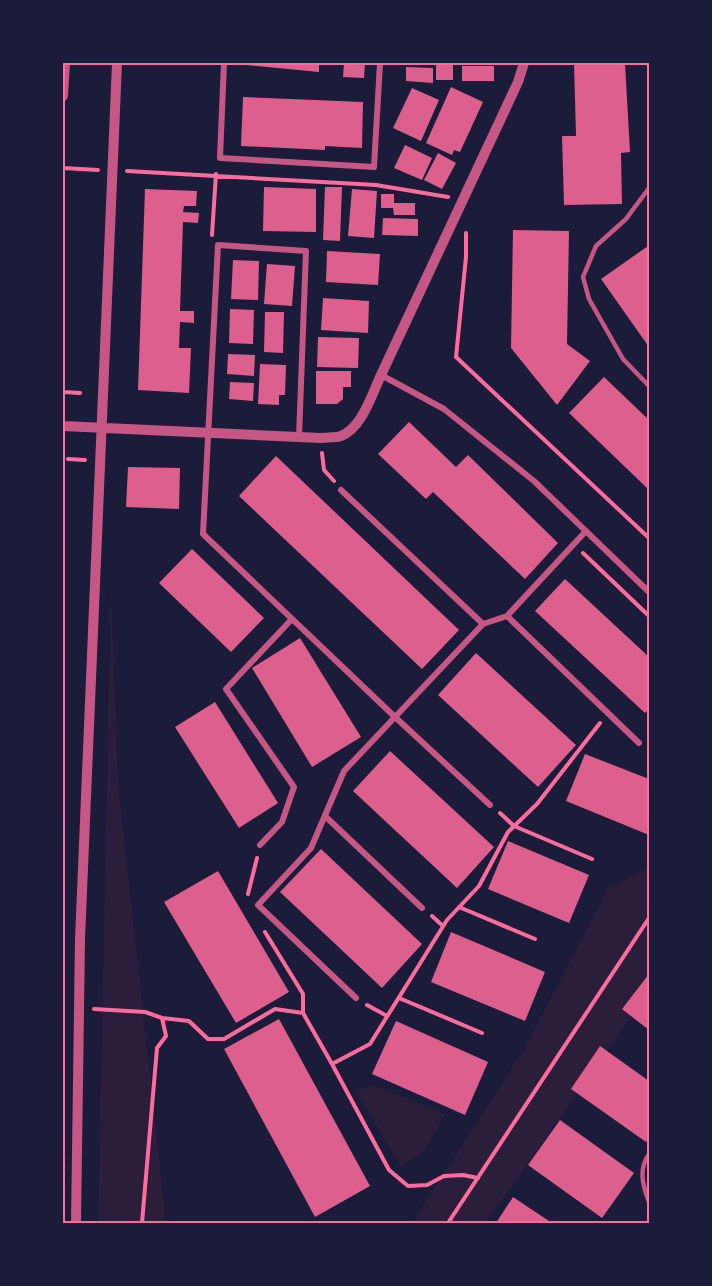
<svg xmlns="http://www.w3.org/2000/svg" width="712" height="1286" viewBox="0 0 712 1286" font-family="Jost,sans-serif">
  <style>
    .green { fill: #2a1e3b }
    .building { fill: #dd5f8e }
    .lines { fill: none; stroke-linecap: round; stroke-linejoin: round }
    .path { stroke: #ff6b9d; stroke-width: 4 }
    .service { stroke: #c65784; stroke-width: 4.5 }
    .minor { stroke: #c65784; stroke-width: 6 }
    .tertiary { stroke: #c65784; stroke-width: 10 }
    .neatline { fill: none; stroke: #ff6b9d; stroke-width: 2 }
  </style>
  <rect width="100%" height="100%" fill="#1b1b3a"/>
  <path class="green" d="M 111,582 L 118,783 L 166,1223 L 98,1223 Z
    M 649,867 L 649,991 L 486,1223 L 412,1223 L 523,1051 L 608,889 Z
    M 371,1084 L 445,1114 L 424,1151 L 401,1167 L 357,1092 Z"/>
  <path class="building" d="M 247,63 L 319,63 L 319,72 L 247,65 Z
    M 344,63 L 365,63 L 364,78 L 343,77 Z
    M 436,63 L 453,63 L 453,80 L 436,80 Z
    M 574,63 L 625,63 L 630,152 L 621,153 L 622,204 L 564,205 L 562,136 L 576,136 Z
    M 462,66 L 494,66 L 494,81 L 462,81 Z
    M 406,67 L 433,68 L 433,83 L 406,81 Z
    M 451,87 L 483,102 L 460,152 L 454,150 L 452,155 L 426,143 Z
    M 412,88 L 439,100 L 421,141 L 393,128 Z
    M 243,97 L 363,102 L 362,148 L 325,146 L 325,150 L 241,146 Z
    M 405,145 L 432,158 L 422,180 L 394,168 Z
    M 438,153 L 456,163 L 442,189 L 424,180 Z
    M 264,187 L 316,189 L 316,232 L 263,231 Z
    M 325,187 L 342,187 L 340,241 L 323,240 Z
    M 145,189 L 197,191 L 196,206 L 184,206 L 183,212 L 199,213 L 198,223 L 183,222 L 180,311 L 194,311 L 194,323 L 180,322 L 179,348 L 191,348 L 189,393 L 138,390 Z
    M 352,189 L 377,191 L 374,238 L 348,236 Z
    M 381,194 L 394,194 L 394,203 L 415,203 L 415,215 L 394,215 L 393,208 L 381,208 Z
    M 383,218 L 418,219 L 418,236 L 382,235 Z
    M 513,230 L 569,231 L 567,344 L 590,361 L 557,405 L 511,348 Z
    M 648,246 L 649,247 L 649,347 L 601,279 Z
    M 327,251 L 380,254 L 378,285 L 326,282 Z
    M 233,260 L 259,261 L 258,300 L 231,299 Z
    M 267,264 L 295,266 L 292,306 L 264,304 Z
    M 323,298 L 369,301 L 368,333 L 321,330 Z
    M 230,309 L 254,310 L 253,344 L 229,343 Z
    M 265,312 L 284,312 L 283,353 L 264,352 Z
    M 318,337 L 359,338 L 358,368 L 317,367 Z
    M 228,354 L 255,355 L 254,376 L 227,374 Z
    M 260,364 L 286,365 L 285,395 L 279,395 L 279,405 L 258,404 Z
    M 316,371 L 351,371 L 351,387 L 343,387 L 343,399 L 337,404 L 316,404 Z
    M 604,377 L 649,420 L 649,490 L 569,413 Z
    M 230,382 L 254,383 L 253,401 L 229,399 Z
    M 409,422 L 456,467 L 468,455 L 558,543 L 525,579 L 433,492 L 426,499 L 378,454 Z
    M 276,456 L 459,630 L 422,669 L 239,496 Z
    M 128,467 L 180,468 L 179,509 L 126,507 Z
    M 192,549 L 264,618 L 231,652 L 159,583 Z
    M 565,579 L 649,657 L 649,709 L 645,713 L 535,611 Z
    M 300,638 L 361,737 L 312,767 L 252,668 Z
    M 476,653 L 576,745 L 538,787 L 438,695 Z
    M 215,702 L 278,803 L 239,828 L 175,727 Z
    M 390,751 L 494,847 L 457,888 L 353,791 Z
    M 585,754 L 649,779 L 649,835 L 566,801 Z
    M 508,841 L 589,875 L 569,923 L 488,889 Z
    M 321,849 L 422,944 L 382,988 L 280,892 Z
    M 218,871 L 289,992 L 236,1023 L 164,902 Z
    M 451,932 L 545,972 L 525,1021 L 431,982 Z
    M 649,974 L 649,1030 L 622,1009 Z
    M 279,1019 L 370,1186 L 315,1217 L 224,1049 Z
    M 396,1021 L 488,1062 L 465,1115 L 372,1074 Z
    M 600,1046 L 649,1081 L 649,1137 L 646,1142 L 571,1089 Z
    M 560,1120 L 634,1173 L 602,1218 L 528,1165 Z
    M 513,1197 L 552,1223 L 496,1223 Z"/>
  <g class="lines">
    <path class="path" d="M 63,168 L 98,170
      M 127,171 L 376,185 L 448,197
      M 466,233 L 466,257 L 456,357 L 649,538
      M 212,235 L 216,174
      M 63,392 L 80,393
      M 322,453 L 324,470 L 334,481
      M 68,459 L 85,460
      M 583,553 L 649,616
      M 500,813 L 514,826 L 592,859
      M 248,894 L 257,858
      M 459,907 L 535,939
      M 432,916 L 443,926
      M 265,932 L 303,994 L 303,1013
      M 399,998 L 482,1033
      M 367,1005 L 387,1016
      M 94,1009 L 145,1012 L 162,1018 L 166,1036 L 157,1048 L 142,1223
      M 162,1018 L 189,1021 L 208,1039 L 224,1039 L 275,1009 L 303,1013 L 332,1064 L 370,1044 L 447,920 L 479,886 L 508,832 L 537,804 L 600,723
      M 332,1064 L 389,1170 L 408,1186 L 427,1185 L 444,1176 L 463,1175 L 478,1178
      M 448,1223 L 649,918"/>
    <path class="service" d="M 647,63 L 649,65
      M 649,188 L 626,219 L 596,246 L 583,277 L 589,299 L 623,359 L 649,386
      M 649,1154 C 638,1170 643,1186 649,1202"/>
    <path class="minor" d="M 224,63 L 220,158 L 374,167 L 380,63
      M 381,375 L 444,409 L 534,481 L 649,592
      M 299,437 L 306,251 L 218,245 L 203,534 L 395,717 L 344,771 L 311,848 L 258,905 L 356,998
      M 341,490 L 483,624
      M 507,616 L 639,743
      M 490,805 L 395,717 L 483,624 L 507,616 L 586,531
      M 325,816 L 422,908
      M 260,845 L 282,822 L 294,787 L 226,689 L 291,620"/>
    <path class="tertiary" d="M 63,96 L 65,63
      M 63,426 L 321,438 C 327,437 335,438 341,436 C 362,428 372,394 381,375 L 518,82 L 524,63
      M 76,1223 L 80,939 L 117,63"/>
  </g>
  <rect width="712" height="1286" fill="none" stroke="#1b1b3a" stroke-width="129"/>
  <rect x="64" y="64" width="584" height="1158" class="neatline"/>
</svg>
